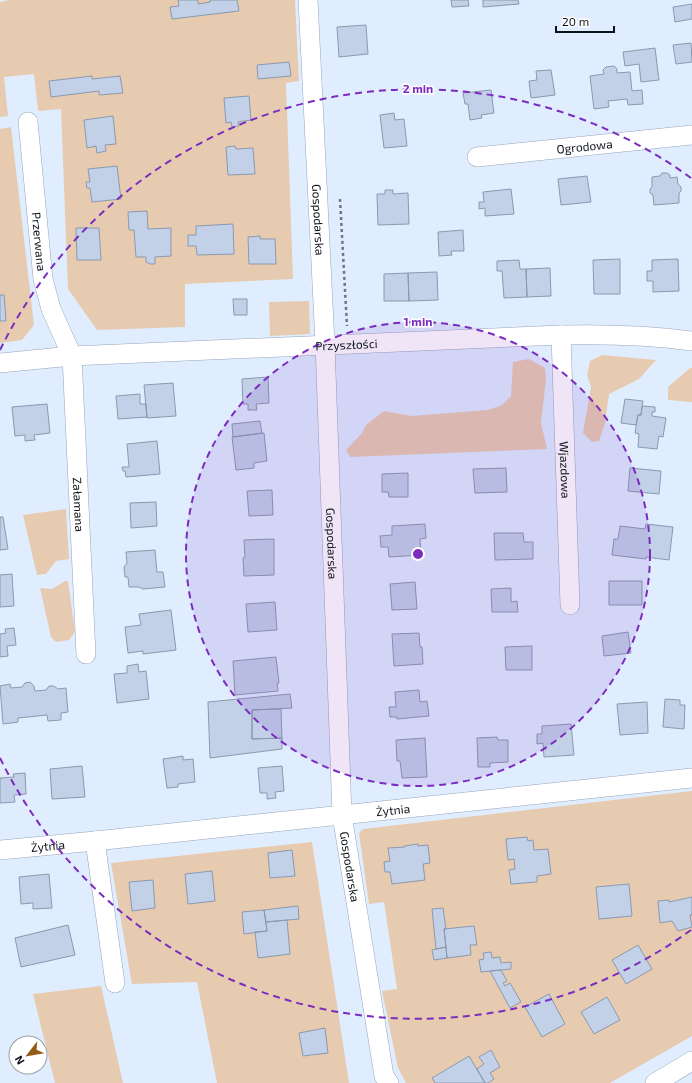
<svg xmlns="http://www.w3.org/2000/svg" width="692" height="1083" viewBox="0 0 692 1083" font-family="'Exo 2',sans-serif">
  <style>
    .green { fill: #e7cbb0 }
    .building { fill: #c2d1e8; stroke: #8b99ae }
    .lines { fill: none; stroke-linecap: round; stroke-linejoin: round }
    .minor-casing { stroke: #97a5bb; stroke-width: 20 }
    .path { stroke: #6d7682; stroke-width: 2.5; stroke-dasharray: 3 3; stroke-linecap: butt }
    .minor { stroke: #fff; stroke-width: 19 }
    .ring { fill: none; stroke: #7b2cbf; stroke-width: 2; stroke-dasharray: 7 5 }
    .labels { text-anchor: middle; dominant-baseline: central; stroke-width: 3; stroke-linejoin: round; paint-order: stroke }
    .street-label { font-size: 12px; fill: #0d121a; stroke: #fff }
    .centre { fill: #7b2cbf; stroke: #fff; stroke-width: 2 }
    .ring-label { font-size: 12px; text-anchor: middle; font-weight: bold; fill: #7b2cbf; stroke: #fff; stroke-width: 3; stroke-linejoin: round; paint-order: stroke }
  </style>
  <rect width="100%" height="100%" fill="#e0edff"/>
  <path class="green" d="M 9,0 L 295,0 L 299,81 L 286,83 L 293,279 L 185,284 L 185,327 L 97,330 L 68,289 L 61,109 L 38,111 L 34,74 L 4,77 L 8,116 L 0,117 L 0,2 Z
    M 11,127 L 34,325 L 22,340 L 0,343 L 0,129 Z
    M 309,301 L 310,334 L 270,336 L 269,302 Z
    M 602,355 L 656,360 L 639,379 L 609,394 L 605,423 L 599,441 L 592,442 L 583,433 L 591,387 L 587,375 L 590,361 Z
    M 529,359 L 545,368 L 546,379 L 541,423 L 547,449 L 350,457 L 346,450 L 362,433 L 366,425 L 384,411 L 412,416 L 488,410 L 502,405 L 511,396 L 513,362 Z
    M 690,368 L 692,368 L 692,402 L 668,400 L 668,387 Z
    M 66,509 L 69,559 L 56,561 L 46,574 L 37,575 L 23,515 Z
    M 65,581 L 68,581 L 75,632 L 69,640 L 56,642 L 51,637 L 40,588 L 52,589 Z
    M 692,791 L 692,1036 L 610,1083 L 406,1083 L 398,1068 L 382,991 L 397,989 L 384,902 L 369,904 L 359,833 L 363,829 Z
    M 312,842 L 349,1083 L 217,1083 L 197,982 L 132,984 L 111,863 Z
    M 101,986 L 123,1083 L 55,1083 L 33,994 Z"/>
  <path class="building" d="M 178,0 L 198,0 L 198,4 L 210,2 L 210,0 L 237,0 L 239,11 L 172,19 L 170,7 L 179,6 Z
    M 451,0 L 468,0 L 469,6 L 452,7 Z
    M 483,0 L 518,0 L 519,4 L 483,7 Z
    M 692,4 L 692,19 L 675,22 L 673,7 Z
    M 366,25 L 368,54 L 339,57 L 337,27 Z
    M 691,43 L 692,62 L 676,64 L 673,45 Z
    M 655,48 L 659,80 L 641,82 L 639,64 L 625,66 L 623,52 Z
    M 289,62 L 291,76 L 258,79 L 257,65 Z
    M 614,66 L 617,69 L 617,73 L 630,72 L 632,91 L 642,90 L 643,104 L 628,105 L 627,99 L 608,101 L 609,107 L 594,109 L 590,76 L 604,74 L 603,70 L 606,67 Z
    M 551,70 L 555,95 L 531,98 L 529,81 L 537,80 L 536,71 Z
    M 92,76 L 92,79 L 120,76 L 123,93 L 99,95 L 99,91 L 51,97 L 49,81 Z
    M 491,90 L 494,113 L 481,115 L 482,118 L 470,120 L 468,104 L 465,104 L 463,93 Z
    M 249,96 L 251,120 L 238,122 L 239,126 L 232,127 L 231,122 L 226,123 L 224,98 Z
    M 394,113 L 395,120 L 404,119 L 407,146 L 384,148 L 380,115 Z
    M 113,116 L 116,144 L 105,145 L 106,151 L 97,153 L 96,146 L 87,148 L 84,120 Z
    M 235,146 L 236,149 L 253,148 L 255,174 L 228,175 L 226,147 Z
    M 117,166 L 121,199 L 92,202 L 90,188 L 87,188 L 86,182 L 90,182 L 88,169 Z
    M 662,173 L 667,173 L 670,175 L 670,178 L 677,177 L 678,184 L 681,187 L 681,191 L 679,193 L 679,203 L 654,205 L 653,195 L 650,193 L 650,189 L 652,187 L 652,177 L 660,176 Z
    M 587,176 L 591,202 L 561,205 L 558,179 Z
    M 511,189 L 514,214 L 485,216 L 485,208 L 479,209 L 479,202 L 484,202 L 483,192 Z
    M 385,190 L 393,190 L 393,194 L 408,193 L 409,224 L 378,225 L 377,194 L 385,194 Z
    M 147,211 L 148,229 L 171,228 L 171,256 L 155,257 L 155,264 L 150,264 L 146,262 L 146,257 L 136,257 L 134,230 L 129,230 L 128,212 Z
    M 233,224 L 234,254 L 197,255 L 196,246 L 188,246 L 188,235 L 196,235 L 196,226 Z
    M 76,228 L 99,228 L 101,260 L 77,260 Z
    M 463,230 L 464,251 L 451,251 L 452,255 L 439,256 L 438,232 Z
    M 260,236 L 260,239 L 275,239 L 276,264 L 249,264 L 248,237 Z
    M 620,259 L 620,294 L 594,294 L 593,260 Z
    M 678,259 L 679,291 L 653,292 L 653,281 L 647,281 L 647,271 L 652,271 L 652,260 Z
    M 519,260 L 520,269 L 526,269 L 527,297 L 504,298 L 502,271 L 497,271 L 497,261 Z
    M 550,268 L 551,296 L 527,297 L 526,269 Z
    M 437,272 L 438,300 L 409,301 L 408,273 Z
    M 408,273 L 409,301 L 384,301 L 384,274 Z
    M 0,295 L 4,295 L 6,321 L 0,321 Z
    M 233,299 L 247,299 L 247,315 L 234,315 Z
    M 268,377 L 269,403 L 256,404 L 257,410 L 248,410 L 248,404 L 243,404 L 242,379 Z
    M 173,383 L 176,416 L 147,418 L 144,385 Z
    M 140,394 L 140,404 L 146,404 L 147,417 L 118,419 L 116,396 Z
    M 625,399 L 643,401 L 641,415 L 638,415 L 636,425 L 621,423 Z
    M 47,404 L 50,433 L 34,435 L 35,440 L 25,441 L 25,435 L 15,436 L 12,407 Z
    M 642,406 L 655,407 L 655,412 L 652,412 L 652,416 L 666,418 L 663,437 L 659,436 L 657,449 L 638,447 L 639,434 L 635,433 L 638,415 L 641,415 Z
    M 260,421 L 262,433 L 233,437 L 232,424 Z
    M 264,433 L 267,461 L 254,463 L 254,468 L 236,470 L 232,437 Z
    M 157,441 L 160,474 L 126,477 L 125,471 L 123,471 L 122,467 L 129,467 L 127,444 Z
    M 506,468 L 507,492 L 475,493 L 473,469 Z
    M 630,468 L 661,471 L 659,494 L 628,491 Z
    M 408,473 L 408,497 L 389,497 L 388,492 L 382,492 L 382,474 Z
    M 272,490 L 273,515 L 249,516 L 247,491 Z
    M 156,502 L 157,526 L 131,528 L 130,503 Z
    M 0,517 L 3,517 L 8,549 L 0,550 Z
    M 425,524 L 426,538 L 420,539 L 421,555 L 389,557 L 388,547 L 381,547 L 380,536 L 392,535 L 392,526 Z
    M 646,524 L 673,527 L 669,560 L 646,557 L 646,559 L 612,555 L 614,539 L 618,539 L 620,526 L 645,529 Z
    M 494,533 L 523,533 L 524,542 L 533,542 L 533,559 L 495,560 Z
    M 274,539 L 274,575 L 244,576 L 243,558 L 245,557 L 244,540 Z
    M 155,550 L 157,572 L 163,572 L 165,587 L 143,589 L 139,587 L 129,587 L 128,577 L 125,577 L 124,567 L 127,563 L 126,552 Z
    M 12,574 L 14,606 L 0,607 L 0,575 Z
    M 609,581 L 642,581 L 642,605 L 609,605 Z
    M 415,582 L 417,609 L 392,610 L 390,584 Z
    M 511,588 L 511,602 L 517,601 L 518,612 L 492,612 L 491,589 Z
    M 275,602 L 277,630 L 248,632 L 246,604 Z
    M 171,610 L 176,650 L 143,654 L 143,651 L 128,653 L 125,627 L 141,625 L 139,614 Z
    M 14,628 L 16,645 L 7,646 L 8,656 L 0,657 L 0,634 L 6,633 L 5,629 Z
    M 628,632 L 631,653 L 604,656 L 602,636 Z
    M 419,633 L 420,647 L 422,647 L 423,664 L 394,666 L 392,634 Z
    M 532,646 L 532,670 L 506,670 L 505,647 Z
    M 276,657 L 279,683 L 277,683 L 278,691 L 235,695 L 233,661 Z
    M 138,664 L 139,672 L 146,671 L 149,699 L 117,703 L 114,674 L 127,673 L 127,666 Z
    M 30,682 L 34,686 L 35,691 L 46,690 L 49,686 L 54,686 L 58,689 L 66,688 L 68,712 L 61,713 L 61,720 L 48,721 L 47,715 L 18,718 L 18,722 L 3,724 L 0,686 L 10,684 L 11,688 L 22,687 L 25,683 Z
    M 419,690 L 420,702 L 427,701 L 429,716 L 397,719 L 397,717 L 390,717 L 389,707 L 396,707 L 395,692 Z
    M 290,694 L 292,708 L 252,710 L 252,739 L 282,738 L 282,749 L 210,758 L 208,702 Z
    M 665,699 L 680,700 L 680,705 L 685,705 L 684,729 L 663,727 Z
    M 647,702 L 648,733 L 620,735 L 617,704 Z
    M 281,709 L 282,738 L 252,739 L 252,710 Z
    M 571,724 L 574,755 L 544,757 L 543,743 L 537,744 L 537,734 L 542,734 L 542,726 Z
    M 497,737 L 498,740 L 508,740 L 508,762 L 490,763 L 490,767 L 478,767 L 477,738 Z
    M 425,738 L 427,777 L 402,778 L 400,761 L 397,761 L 396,740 Z
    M 183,756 L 183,760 L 193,759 L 195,782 L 178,784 L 178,787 L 167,788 L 163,759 Z
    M 82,766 L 85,797 L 52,799 L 50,769 Z
    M 282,766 L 284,791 L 275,792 L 276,798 L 267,799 L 267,793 L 260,793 L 258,768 Z
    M 25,773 L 26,794 L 14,795 L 15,802 L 0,803 L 0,778 L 14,777 L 13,774 Z
    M 527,837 L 528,841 L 533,840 L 534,850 L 548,849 L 551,874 L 537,876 L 537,882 L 511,884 L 509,870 L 515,869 L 514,859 L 508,860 L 506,839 Z
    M 418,844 L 418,846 L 428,845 L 430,863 L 423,864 L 425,880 L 392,884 L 390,872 L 385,872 L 384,862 L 390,861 L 388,848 L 405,847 L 404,846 Z
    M 292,850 L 295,876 L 270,878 L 268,853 Z
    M 212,871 L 215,901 L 188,904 L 185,874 Z
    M 49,874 L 52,908 L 33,909 L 33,903 L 21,904 L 19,877 Z
    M 153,880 L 155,908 L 132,911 L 129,882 Z
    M 629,884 L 632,916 L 599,919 L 596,887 Z
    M 692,897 L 692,915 L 690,915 L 692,927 L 678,931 L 672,921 L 660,923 L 658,901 L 669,900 L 669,902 Z
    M 298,906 L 299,919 L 266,922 L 264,910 Z
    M 443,908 L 446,929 L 444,929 L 446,947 L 436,949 L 432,909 Z
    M 264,910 L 267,931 L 244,934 L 242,912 Z
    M 287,920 L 290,954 L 258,958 L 255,932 L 267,931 L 266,922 Z
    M 68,925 L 75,955 L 21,967 L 15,938 Z
    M 474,926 L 477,945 L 470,945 L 471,955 L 447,958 L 444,929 Z
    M 638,945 L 652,969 L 626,984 L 612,960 Z
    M 446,947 L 447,958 L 434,960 L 432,950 Z
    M 491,952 L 492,958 L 500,957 L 501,963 L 511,962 L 511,969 L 481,972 L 479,960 L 484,959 L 483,953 Z
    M 501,970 L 507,981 L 503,983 L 505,986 L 510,983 L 521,1002 L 510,1008 L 490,971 Z
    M 549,994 L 565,1024 L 542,1037 L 525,1007 Z
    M 607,997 L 620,1020 L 594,1034 L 581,1012 Z
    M 325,1028 L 328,1053 L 303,1056 L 299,1033 Z
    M 491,1050 L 500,1067 L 490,1073 L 494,1079 L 488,1083 L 485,1083 L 477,1069 L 484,1064 L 479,1057 Z
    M 469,1056 L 485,1083 L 435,1083 L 432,1078 Z"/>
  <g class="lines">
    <defs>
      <g id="minor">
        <path id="s1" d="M 308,0 L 325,344 L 342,815 L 384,1076 L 389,1083"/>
        <path id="s2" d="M 28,122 L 43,279 L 51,309 L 72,356 L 86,654"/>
        <path id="s3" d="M 477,157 L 692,135"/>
        <path id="s4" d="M 561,335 L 570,605"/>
        <path id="s5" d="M 0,363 L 72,356 L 561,335 C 605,334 648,335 692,341"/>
        <path d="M 95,841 L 115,983"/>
        <path id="s6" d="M 0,850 L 95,841 L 692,778"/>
        <path d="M 655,1083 L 692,1061"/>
      </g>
    </defs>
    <use href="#minor" class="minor-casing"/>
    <path class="path" d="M 340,199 L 347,326"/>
    <use href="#minor" class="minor"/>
  </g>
  <circle cx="418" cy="554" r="232" fill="#7b2cbf" fill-opacity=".12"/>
  <g class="ring">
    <circle cx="418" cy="554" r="232"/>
    <path d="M691 930A465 465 0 0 1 0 758M0 350A465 465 0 0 1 691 178"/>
  </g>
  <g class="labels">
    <g class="street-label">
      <text stroke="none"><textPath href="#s3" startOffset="108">Ogrodowa</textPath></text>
      <text stroke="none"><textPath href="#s1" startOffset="220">Gospodarska</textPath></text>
      <text stroke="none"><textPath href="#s2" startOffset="120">Przerwana</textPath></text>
      <text stroke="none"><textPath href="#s5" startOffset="347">Przyszłości</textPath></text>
      <text stroke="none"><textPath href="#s4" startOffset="135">Wjazdowa</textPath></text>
      <text stroke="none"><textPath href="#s2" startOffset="389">Załamana</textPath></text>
      <text stroke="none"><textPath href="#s1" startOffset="544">Gospodarska</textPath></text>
      <text stroke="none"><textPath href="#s6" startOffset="395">Żytnia</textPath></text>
      <text stroke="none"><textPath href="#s6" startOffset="48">Żytnia</textPath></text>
      <text stroke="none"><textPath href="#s1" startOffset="868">Gospodarska</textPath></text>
    </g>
  </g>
  <circle cx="418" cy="554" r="6" class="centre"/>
  <g class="ring-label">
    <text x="418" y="93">2 min</text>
    <text x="418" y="326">1 min</text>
  </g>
  <g transform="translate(28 1055) rotate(239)"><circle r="19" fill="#ffffff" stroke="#9ea0a3"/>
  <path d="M0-3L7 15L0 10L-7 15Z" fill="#925b14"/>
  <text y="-6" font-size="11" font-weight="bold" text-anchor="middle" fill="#0d121a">N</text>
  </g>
  <path d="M556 26v6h58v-6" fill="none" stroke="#0d121a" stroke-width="2"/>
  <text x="562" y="26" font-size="12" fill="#0d121a" stroke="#ffffff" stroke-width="3" paint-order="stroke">20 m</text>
</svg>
